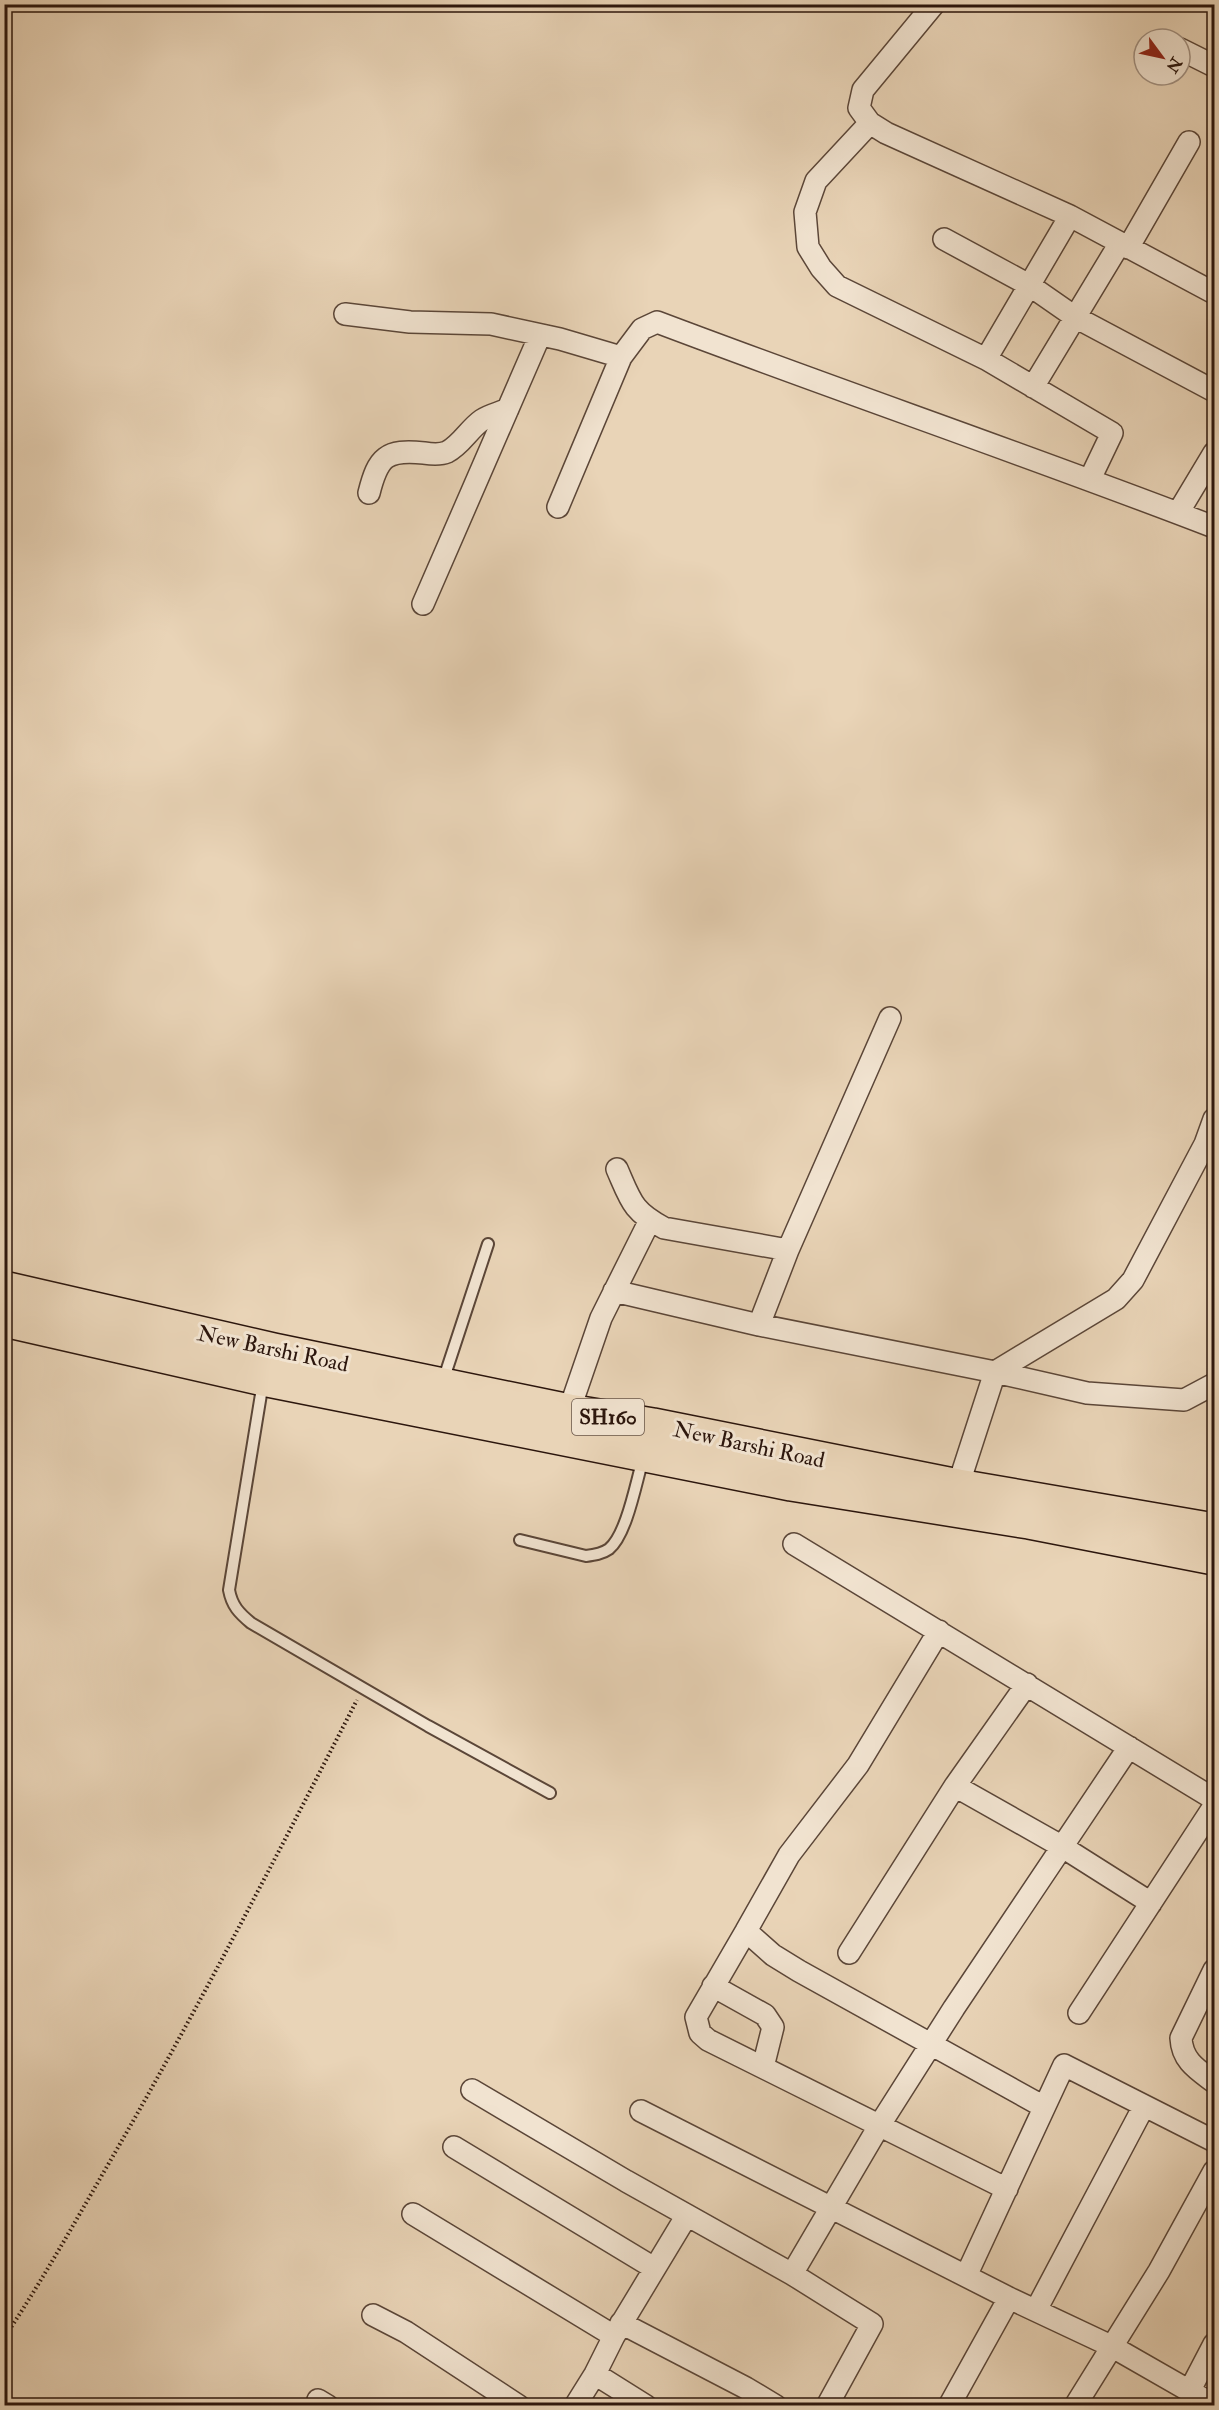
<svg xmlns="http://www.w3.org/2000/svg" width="1219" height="2410" viewBox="0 0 1219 2410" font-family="'IM FELL Double Pica',serif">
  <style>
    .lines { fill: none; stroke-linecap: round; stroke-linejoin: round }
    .service-casing { stroke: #5b4638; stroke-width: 14 }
    .minor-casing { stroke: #5b4638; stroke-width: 24 }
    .primary-casing { stroke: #2c160d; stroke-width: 36 }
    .path { stroke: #2c160d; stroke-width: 4; stroke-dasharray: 1.5 3; stroke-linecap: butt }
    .service { stroke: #f1e3d0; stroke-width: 10 }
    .minor { stroke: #f1e3d0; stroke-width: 21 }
    .primary { stroke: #e9d4b7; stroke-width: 33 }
    .labels { text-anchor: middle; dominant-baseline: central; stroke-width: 6; stroke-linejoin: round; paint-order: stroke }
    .shield { fill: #f1e3d0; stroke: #675448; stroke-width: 1.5 }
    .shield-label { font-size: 21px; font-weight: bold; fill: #2c160d }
    .street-label { font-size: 22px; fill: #2c160d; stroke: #f1e3d0 }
  </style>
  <rect width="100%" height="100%" fill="#e9d4b7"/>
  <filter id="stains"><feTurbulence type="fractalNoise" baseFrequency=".00333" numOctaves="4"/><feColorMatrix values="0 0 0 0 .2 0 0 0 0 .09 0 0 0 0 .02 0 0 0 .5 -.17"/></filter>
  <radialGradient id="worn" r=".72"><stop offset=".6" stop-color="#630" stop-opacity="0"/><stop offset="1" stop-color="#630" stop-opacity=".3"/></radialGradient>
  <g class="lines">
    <defs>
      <path id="service" d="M 443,1381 L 488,1244
        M 263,1382 L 229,1590 C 232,1606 239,1613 251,1623 L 428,1726 L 550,1793
        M 520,1540 L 586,1556 C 594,1555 602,1554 609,1549 C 627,1534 636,1482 643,1459"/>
      <path id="minor" d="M 934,4 L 863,90 L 859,108 L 870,123 L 886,133 L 1070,216 L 1214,293
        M 1180,49 L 1214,66
        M 870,123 L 816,181 L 805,212 L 808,247 L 821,268 L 837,286 L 986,359 L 1112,433 L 1090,479
        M 944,239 L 1029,285 L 1075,317 L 1214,391
        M 1128,248 L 1189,142
        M 345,314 L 410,322 L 491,324 L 560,339 L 621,357 L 642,329 L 657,322 C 842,392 1030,456 1214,527
        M 986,359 L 1070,216
        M 1033,387 L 1120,243
        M 369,493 C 378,457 386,449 424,453 C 431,454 440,455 447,452 C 461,445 469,429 482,420 C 489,415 500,413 508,409
        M 558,507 L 621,357
        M 1178,513 L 1214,453
        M 423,604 L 540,335
        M 1205,1144 L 1214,1119
        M 617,1169 C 631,1201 632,1211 664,1228 L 788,1250
        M 614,1291 L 759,1325 L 995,1372 L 1116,1299 L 1133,1280 L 1205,1144 L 1214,1148
        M 759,1325 L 788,1250 L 890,1018
        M 569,1411 L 601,1318 L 650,1220
        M 958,1486 L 995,1372 L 1087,1393 L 1184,1400 L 1214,1384
        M 794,1544 L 1214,1799
        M 955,1786 L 1027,1684
        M 746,1931 L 789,1855 L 858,1765 L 939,1631
        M 849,1953 L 955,1786 L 1061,1846 L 1151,1903
        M 1214,1970 L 1181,2038 C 1182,2061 1198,2070 1214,2082
        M 713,1986 L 765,2015 L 773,2027 L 763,2067
        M 1079,2013 L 1214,1806
        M 472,2090 L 626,2181 L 792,2274 L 872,2324 L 827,2406
        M 641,2111 L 1009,2298 L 1111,2346 L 1214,2405
        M 454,2147 L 654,2268
        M 1007,2189 L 708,2040 L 700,2033 L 696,2017 L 746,1931 L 773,1955 L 799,1971 L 1044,2107
        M 413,2214 L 614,2336 L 687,2215
        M 792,2274 L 879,2126 L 954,2008 L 1129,1747
        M 966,2276 L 1064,2065 L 1214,2141
        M 1036,2310 L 1144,2106
        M 373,2315 L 406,2332 L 519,2406
        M 621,2323 L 746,2388 L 776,2406
        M 595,2374 L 646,2406
        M 1190,2390 L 1214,2344
        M 318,2400 L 328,2406
        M 575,2406 L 595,2374 L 614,2336
        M 949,2406 L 1009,2298
        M 1075,2406 L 1159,2271 L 1214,2171"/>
      <path id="primary" d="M 4,1288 L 274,1350 L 569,1411 L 653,1425 L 958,1486 L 1214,1530
        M 4,1320 L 263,1379 L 791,1484 L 1029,1522 L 1214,1558"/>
    </defs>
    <use href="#service" class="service-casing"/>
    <use href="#minor" class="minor-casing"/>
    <use href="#primary" class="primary-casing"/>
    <path class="path" d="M 4,2338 C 42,2281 75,2222 109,2163 C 197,2011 277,1855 357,1700"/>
    <use href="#service" class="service"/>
    <use href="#minor" class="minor"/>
    <use href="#primary" class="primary"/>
  </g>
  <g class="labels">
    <rect class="shield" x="572" y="1399" width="72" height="36" rx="4.5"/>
    <g class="shield-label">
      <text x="608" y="1417">SH160</text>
    </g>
    <g class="street-label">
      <text transform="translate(273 1349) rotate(12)">New Barshi Road</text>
      <text transform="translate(749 1445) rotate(12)">New Barshi Road</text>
    </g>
  </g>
  <rect width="1219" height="2410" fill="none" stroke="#e9d4b7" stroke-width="24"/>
  <rect x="6" y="6" width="1207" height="2398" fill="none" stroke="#2c160d" stroke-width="3"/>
  <rect x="12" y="12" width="1195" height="2386" fill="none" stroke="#2c160d" stroke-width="1.5"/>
  <g transform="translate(1162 57) rotate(123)"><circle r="28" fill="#f1e3d0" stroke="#a29182" stroke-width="1.5"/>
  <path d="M0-4.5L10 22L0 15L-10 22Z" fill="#8f2418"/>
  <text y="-9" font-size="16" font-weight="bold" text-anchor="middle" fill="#2c160d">N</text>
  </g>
  <rect width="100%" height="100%" filter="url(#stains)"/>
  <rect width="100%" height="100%" fill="url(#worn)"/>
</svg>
